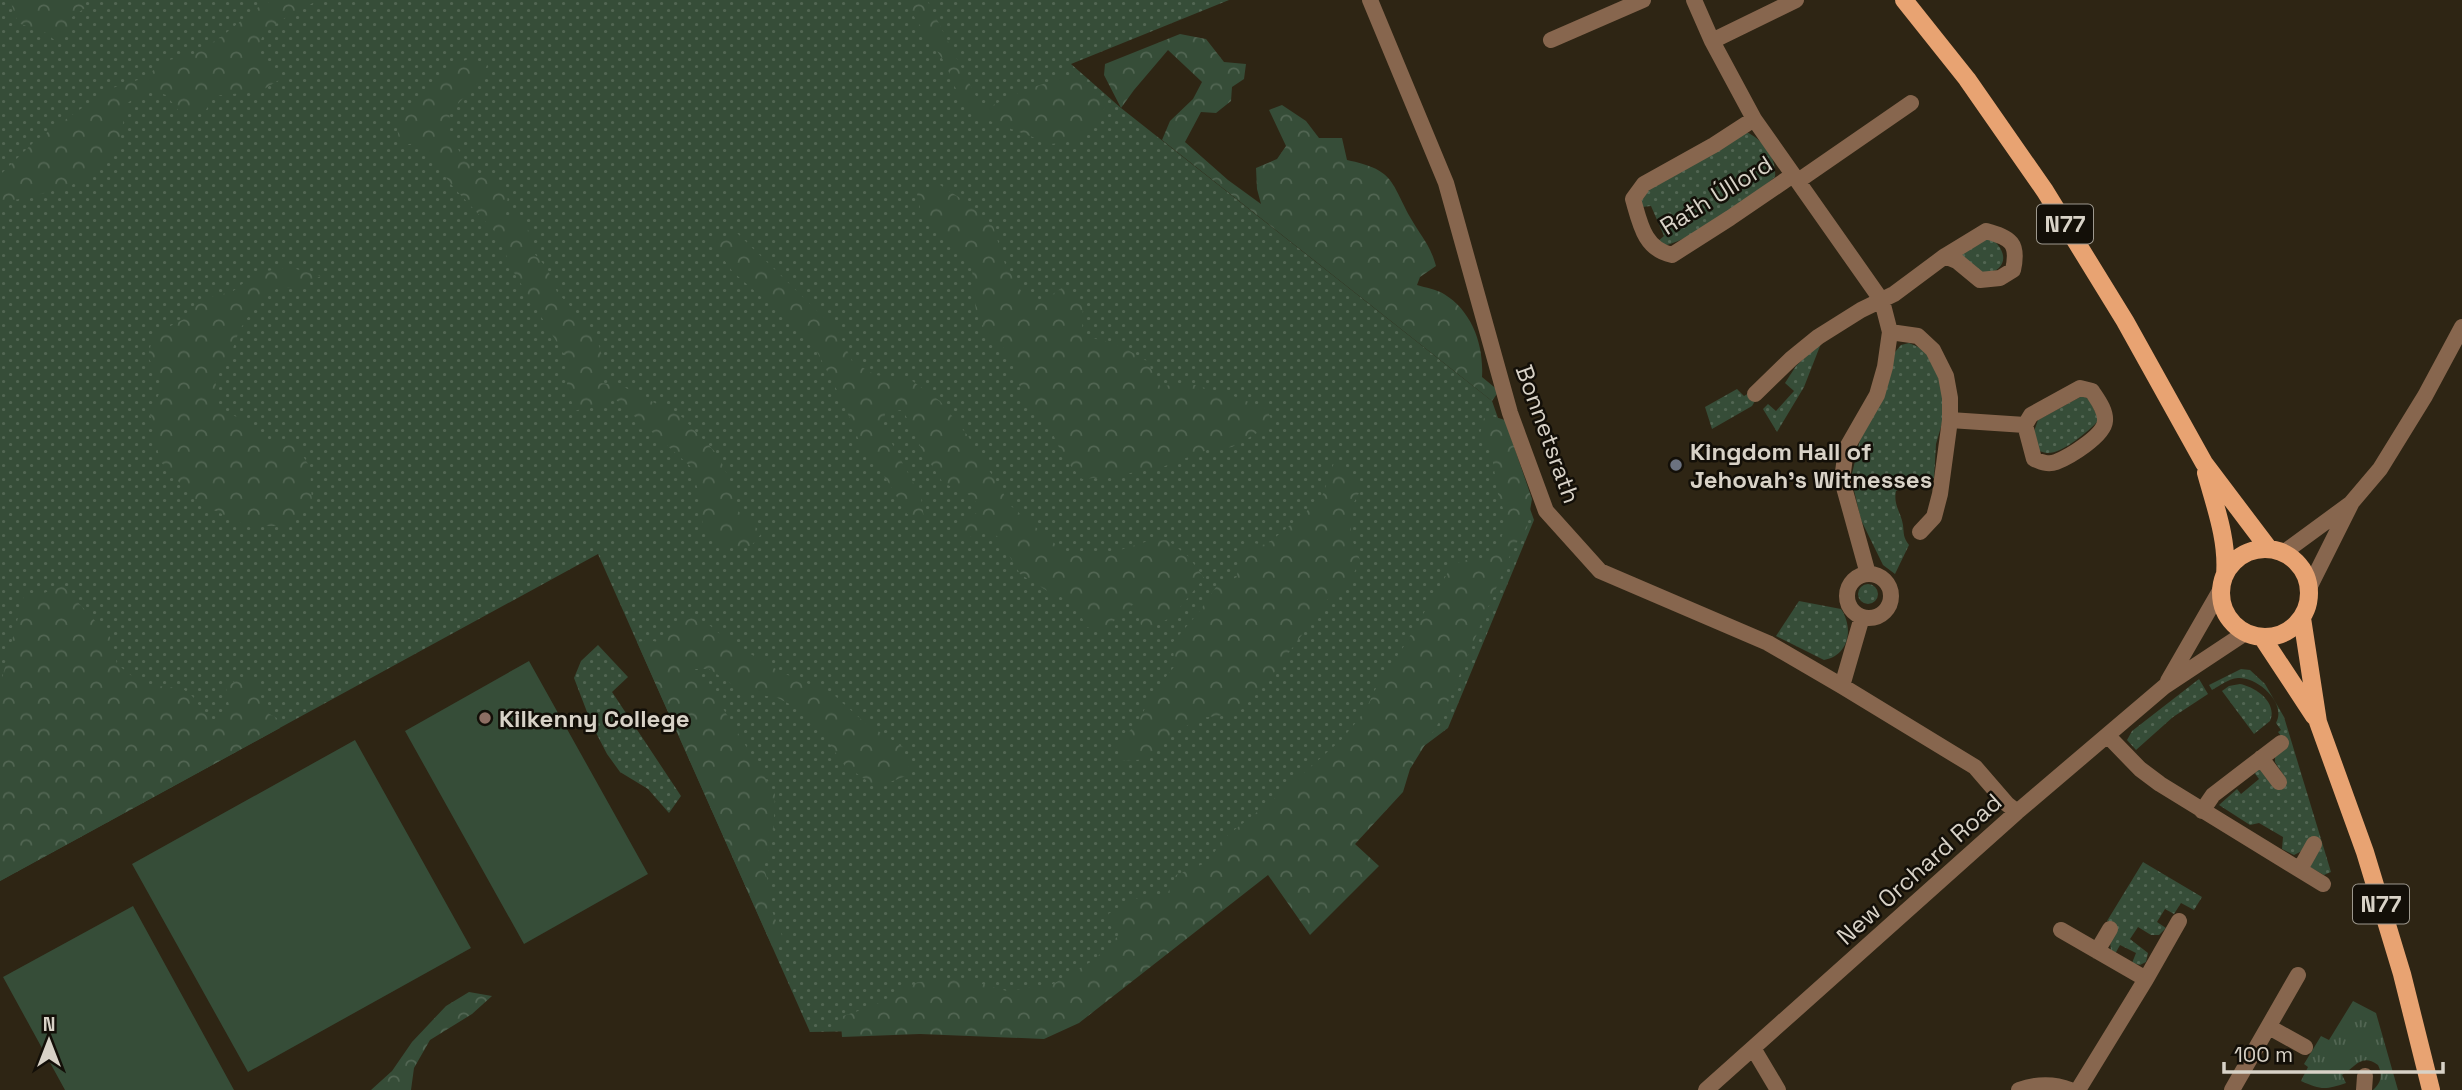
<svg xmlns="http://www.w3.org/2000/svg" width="2462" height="1090" viewBox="0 0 2462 1090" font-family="'Space Grotesk',sans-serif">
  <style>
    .grass { fill: url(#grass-dots) }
    .forest { fill: url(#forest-crowns) }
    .park { fill: url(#park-tufts) }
    .pitch { fill: #364d38 }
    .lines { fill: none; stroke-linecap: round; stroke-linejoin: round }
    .minor { stroke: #87664e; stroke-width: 16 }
    .major { stroke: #e8a372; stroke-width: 18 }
    .worship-dot { fill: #6b7280; stroke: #130f08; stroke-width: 2.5 }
    .education-dot { fill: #8d6e63; stroke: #130f08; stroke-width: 2.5 }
    .labels { text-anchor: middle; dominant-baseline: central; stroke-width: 5; stroke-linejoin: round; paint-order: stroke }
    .shield { fill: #130f08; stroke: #9d988e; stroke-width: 2 }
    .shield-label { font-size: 23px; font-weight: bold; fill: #d8d2c7 }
    .street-label { font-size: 24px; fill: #d8d2c7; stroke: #130f08 }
    .poi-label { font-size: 24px; font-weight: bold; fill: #d8d2c7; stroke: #130f08; text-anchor: start }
  </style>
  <defs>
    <pattern id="grass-dots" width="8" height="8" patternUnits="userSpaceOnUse" patternTransform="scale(1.75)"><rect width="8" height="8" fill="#364d38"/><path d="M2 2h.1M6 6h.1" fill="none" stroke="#526653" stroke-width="1.8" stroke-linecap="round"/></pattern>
    <pattern id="forest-crowns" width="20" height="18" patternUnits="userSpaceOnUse" patternTransform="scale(1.75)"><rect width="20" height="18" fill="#364d38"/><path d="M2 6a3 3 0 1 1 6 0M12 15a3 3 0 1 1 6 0" fill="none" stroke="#526653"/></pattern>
    <pattern id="park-tufts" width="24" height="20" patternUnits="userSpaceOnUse" patternTransform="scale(1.75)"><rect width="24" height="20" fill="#364d38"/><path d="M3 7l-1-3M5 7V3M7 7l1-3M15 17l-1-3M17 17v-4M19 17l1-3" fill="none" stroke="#526653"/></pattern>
  </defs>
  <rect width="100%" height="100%" fill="#2e2514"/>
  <path class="grass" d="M 0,0 L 1229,0 L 1071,64 L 1121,108 L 1492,401 L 1534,520 L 1448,728 L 1048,1028 L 810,1032 L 598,554 L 0,881 Z
    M 1746,132 C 1763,139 1777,158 1775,177 C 1745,202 1701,235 1664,246 L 1657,242 L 1664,236 L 1651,206 L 1642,207 L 1641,197 L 1647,189 Z
    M 1992,239 C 2008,252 2008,270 1985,274 L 1962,259 L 1961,253 L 1983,240 Z
    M 1822,341 L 1804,387 L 1777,432 L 1763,409 L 1768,404 L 1776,411 L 1794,391 L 1785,383 L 1796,366 Z
    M 1909,343 L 1925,350 L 1942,382 L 1945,413 L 1936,444 L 1934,478 L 1912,483 L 1896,491 C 1893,505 1901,512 1903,525 C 1904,534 1903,537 1909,545 L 1895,574 L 1883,565 L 1861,520 L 1851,478 L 1862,431 L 1895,352 L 1901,345 Z
    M 1737,389 L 1744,396 L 1749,393 L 1755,401 L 1752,406 L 1712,429 L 1705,407 Z
    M 2082,396 L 2089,399 L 2099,420 C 2089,431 2061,455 2046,453 C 2045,453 2037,450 2035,449 L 2033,434 L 2038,420 Z
    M1858 594a10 10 0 1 1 20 0a10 10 0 1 1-20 0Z
    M 1799,601 L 1841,609 C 1854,628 1849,656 1824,660 L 1776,636 Z
    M 598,645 L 628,677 L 612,692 L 681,796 L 669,813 L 648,789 L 620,772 L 607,754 L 592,725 L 574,678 L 581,661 Z
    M 2241,669 L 2250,670 L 2265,684 L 2284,717 L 2331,872 L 2324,875 L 2308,866 L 2302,851 L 2294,855 L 2282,849 L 2283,837 L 2259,823 L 2250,825 L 2219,805 L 2237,789 L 2241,794 L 2259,779 L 2253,771 L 2261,769 L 2277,787 L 2286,779 L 2275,762 L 2275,757 L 2288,745 L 2278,732 L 2281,730 L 2276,723 C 2287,703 2258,677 2238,678 C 2228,679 2221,685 2212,690 L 2209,685 Z
    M 2199,679 L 2208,694 L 2173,717 L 2136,750 L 2127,740 L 2132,731 Z
    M 2240,684 C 2256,687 2278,703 2270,721 L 2254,734 L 2222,691 L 2229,686 Z
    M 2143,862 L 2202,897 L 2194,910 L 2181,903 L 2174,914 L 2165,909 L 2157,922 L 2166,928 L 2159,935 L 2151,935 L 2138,927 L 2130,939 L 2148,953 L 2146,962 L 2140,965 L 2132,963 L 2136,953 L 2120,945 L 2115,954 L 2111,950 L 2110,942 L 2118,928 L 2107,921 Z"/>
  <path class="forest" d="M 10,0 L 85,0 L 85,8 L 69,19 L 69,34 L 58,43 L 46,33 L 18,23 Z
    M 273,0 L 319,0 L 289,15 L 264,33 L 254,55 L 279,80 L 261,91 L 213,96 L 205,112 L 179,111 L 166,95 L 148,89 L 126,104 C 124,115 123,130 119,141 C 101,189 41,192 0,204 L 0,175 L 35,141 L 109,89 L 141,79 L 168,60 L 191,56 L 221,37 L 257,8 Z
    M 903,0 L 927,0 L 983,110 L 1024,90 L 1078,73 L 1108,105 L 1076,141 L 1051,144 L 982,118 L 958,94 L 945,63 Z
    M 1180,34 L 1206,39 L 1224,62 L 1246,64 L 1244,79 L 1232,87 L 1231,101 L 1216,113 L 1201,112 L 1185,142 L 1228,180 L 1261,204 L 1257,189 L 1256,168 L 1277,159 L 1286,146 L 1269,110 L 1282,105 L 1306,121 L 1319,138 L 1342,138 L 1347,160 C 1393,170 1390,179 1410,217 C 1420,235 1430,244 1436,266 L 1420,277 L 1417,285 C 1426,288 1436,289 1444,294 C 1472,311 1484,345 1482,377 L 1499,391 L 1492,401 L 1162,140 L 1170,121 L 1193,99 L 1202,82 L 1168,50 L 1134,90 L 1121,108 L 1104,75 L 1105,64 Z
    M 468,59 L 487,65 L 481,80 L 450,112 L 448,131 L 462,156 L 477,172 L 497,180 L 508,194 L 506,215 L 521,219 L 532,236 L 533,252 L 547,268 L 557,292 L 595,333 L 604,362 L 599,383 L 620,385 L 682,417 L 718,455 L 734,489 L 738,511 L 762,533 L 751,546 L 724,547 L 703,526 L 697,487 L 690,466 L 614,398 L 598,405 L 574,411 L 566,379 L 569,362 L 513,271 L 497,234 L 454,188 L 420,143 L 400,145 L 396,122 L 416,106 L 433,83 L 449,68 Z
    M 940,185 L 966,202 L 993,226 L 1005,264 L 1021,291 L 1040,303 L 1063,287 L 1083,303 L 1082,335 L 1121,346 L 1147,361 L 1160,386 L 1191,384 L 1228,394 L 1267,409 L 1273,424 L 1232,447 L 1207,450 L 1165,466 L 1116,476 L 1082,479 L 1064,458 L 1051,430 L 1025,402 L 1008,351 L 989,338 L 976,312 L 972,270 L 963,252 L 923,222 L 916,189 Z
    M 737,233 L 838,331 L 852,361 L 875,375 L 911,380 L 940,401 L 968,436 L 1011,506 L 1068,555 L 1114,552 L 1148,541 L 1167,540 L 1188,556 L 1204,578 L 1173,616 L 1143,633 L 1135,603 L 1116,618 L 1105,635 L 1087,627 L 1073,602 L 1049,592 L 1020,574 L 999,538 L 988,529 L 959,542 L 957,528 L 979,511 L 973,496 L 943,483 L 922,450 L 903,410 L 886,411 L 882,425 L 921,497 L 924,519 L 907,514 L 888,482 L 860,443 L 843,402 L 812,342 L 732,271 L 710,240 Z
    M 289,267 L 321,276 L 301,286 L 276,289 L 253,309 L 239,331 L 229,360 L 215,377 L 218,406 L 245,422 L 266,441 L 294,442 L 310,467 L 312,503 L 283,526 L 247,526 L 197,502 L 160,461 L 150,414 L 163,385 L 148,357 L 153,335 L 186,318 L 200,299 L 232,292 L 256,273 Z
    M 1492,416 L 1505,420 L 1532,499 L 1527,528 L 1514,546 L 1441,719 L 1410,769 L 1403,792 L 1355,844 L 1379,866 L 1310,935 L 1268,875 L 1079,1023 L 1044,1039 L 920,1034 L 842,1037 L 841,1024 L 843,1016 L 873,1006 L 918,982 L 964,979 L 1007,991 L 1053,984 L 1094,960 L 1119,935 L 1108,914 L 1138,898 L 1166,897 L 1176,875 L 1208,862 L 1223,839 L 1280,794 L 1341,740 L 1364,713 L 1378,684 L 1404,646 L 1453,564 L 1470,559 L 1488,560 L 1500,542 L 1507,520 L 1498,494 L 1491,450 L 1480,434 L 1484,418 Z
    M 1336,457 L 1351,473 L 1360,491 L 1349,512 L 1352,539 L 1360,560 L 1349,584 L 1328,599 L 1266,684 L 1238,713 L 1201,718 L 1172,734 L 1149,759 L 1122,761 L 1116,745 L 1138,722 L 1154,691 L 1174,667 L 1173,642 L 1199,612 L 1216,587 L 1237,577 L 1239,556 L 1252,543 L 1266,545 L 1306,512 L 1323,494 Z
    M 63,586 L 110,637 L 117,664 L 143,685 L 182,688 L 193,697 L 213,725 L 229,706 L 226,688 L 237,679 L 249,675 L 259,685 C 260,703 260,710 277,718 L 280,728 L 0,881 L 0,686 L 24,595 L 44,593 Z
    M 680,614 L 688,615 L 708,624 L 727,640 L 781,672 L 834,695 L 864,722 L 903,747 L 911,774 L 877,787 L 845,766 L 807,713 L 776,697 L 747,694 L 709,669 L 694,669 L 710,687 L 775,794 L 773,838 L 763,866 L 772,893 L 772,911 L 785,943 L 772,946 L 637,642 L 649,640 L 662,643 L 671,633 Z
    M 469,992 L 492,996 L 472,1014 L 430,1040 L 414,1068 L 411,1090 L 371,1090 L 392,1071 L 412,1042 L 446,1006 Z"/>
  <path class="park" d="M 2353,1001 L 2376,1013 L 2398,1090 L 2373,1090 C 2381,1083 2383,1075 2378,1065 C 2361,1053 2356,1067 2342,1075 L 2346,1083 C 2325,1090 2321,1090 2301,1081 L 2308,1067 L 2304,1064 L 2321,1036 L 2329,1040 Z"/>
  <path class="pitch" d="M 529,661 L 648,874 L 524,944 L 405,731 Z
    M 355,740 L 471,948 L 248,1072 L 132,864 Z
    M 133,906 L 234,1090 L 65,1090 L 3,977 Z"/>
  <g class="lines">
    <path class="minor" d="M 1370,0 L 1446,183 L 1510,413 L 1546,511 L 1600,571 L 1768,643 L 1842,686 L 1975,767 L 2007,804 L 2017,812
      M 1694,0 L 1712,41 L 1754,119 L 1882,301 L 1890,332 L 1885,367 L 1877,395 L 1846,449 L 1842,480 L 1868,574
      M 1551,40 L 1643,0
      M 1712,41 L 1796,0
      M 1754,119 L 1714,145 L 1644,184 L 1633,199 C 1640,223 1644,249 1672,255 L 1730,218 L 1793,175
      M 1798,181 L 1911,103
      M 1890,332 L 1918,336 L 1933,350 L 1946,376 L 1950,398 L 1950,420 L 1940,494 L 1934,517 L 1920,532
      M 1755,394 L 1791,359 L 1818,337 L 1861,310 L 1894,294 L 1945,256 L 1986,231 C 2011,238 2019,243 2013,270 L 2000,278 L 1980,280 L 1957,261 L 1945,256
      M 1950,420 L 2025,425 L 2031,415 L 2080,388 L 2092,391 C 2097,399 2106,410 2105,421 C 2104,436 2069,457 2056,462 C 2048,465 2041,462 2034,459 L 2025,425
      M 2283,553 L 2350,504
      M1847 596a22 22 0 1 1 44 0a22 22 0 1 1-44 0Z
      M 2309,588 L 2352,502 L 2380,469 L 2425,396 L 2462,327
      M 2168,681 L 2221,589
      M 1842,686 L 1862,617
      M 2108,736 L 2140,769 L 2160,784 L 2323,884
      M 2261,758 L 2279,782
      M 2202,811 L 2213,795 L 2281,743
      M 2300,869 L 2314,844
      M 2061,930 L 2146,979
      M 2097,951 L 2110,929
      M 2269,1027 L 2305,1047
      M 1753,1048 L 1778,1090
      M 1706,1090 L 2017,812 L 2165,686 L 2245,633
      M 2019,1090 C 2036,1084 2053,1083 2070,1090
      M 2078,1090 L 2146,979 L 2179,921
      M 2232,1090 L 2298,975
      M 2364,1090 L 2365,1076"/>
    <path class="major" d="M 1904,0 L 1967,79 L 2045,191 L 2125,321 L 2204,463 L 2269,549
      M 2206,473 C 2215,506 2228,540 2225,575
      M2221 593a44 44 0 1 1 88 0a44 44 0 1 1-88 0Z
      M 2302,618 L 2318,722 L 2365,852 L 2402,974 L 2431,1090
      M 2262,637 L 2314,716"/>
  </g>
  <circle class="worship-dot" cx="1676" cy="465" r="7"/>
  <circle class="education-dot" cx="485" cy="718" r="7"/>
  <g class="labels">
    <g class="shield">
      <rect x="2037" y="204.5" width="56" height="39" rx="5"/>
      <rect x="2353" y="884.5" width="56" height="39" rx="5"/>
    </g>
    <g class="shield-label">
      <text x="2065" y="224">N77</text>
      <text x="2381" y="904">N77</text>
    </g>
    <g class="street-label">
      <text transform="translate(1716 195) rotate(-32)">Rath Úllord</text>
      <text transform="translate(1548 434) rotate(70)">Bonnetsrath</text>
      <text transform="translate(1919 869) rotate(-42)">New Orchard Road</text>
    </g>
    <g class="poi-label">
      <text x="1690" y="451">Kingdom Hall of<tspan x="1690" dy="28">Jehovah's Witnesses</tspan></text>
      <text x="499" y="718">Kilkenny College</text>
    </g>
  </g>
  <g transform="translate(49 1041)" stroke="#130f08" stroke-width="5" paint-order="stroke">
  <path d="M0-5L12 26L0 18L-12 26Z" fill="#d8d2c7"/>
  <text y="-10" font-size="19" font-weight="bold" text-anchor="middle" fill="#d8d2c7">N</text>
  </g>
  <path d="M2224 1062v10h219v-10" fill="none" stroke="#d8d2c7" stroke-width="3.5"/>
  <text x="2234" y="1062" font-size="21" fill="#d8d2c7" stroke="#130f08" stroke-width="5" paint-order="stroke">100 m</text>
</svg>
